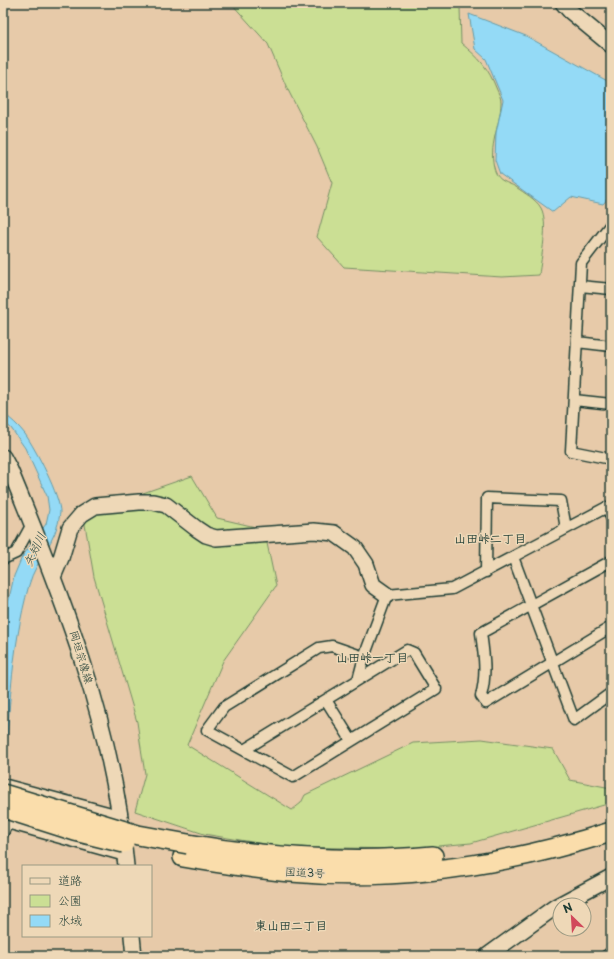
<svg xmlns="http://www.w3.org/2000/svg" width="614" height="959" viewBox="0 0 614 959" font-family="'Playpen Sans','Klee One',sans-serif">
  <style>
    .green { fill: #cbdf94; stroke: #758e64 }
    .water { fill: #94daf6; stroke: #659ba8 }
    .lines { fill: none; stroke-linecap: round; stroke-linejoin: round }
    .street-casing { stroke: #1f3d34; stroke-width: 13 }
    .secondary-casing { stroke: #1f3d34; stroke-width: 18 }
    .highway-casing { stroke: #1f3d34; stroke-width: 22 }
    .street { stroke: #eed8b7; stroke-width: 10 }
    .secondary { stroke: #eed8b7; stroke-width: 15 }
    .highway { stroke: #faddab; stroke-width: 19 }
    .highway-bridge-casing { stroke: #1f3d34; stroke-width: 22; stroke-linecap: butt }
    .highway-bridge { stroke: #faddab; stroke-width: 19 }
    .labels { text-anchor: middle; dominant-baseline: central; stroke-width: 3; stroke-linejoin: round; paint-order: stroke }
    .street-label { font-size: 11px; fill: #1f3d34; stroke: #eed8b7 }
    .neighbourhood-label { font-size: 12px; font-weight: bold; fill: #1f3d34; stroke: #eed8b7 }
    .water-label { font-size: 12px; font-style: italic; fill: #2b4d47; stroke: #eed8b7 }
  </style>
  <rect width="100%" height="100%" fill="#e7caa9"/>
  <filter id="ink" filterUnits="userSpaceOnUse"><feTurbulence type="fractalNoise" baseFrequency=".025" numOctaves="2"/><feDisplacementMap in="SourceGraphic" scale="8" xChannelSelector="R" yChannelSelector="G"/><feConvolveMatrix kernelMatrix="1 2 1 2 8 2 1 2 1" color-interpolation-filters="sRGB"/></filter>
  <g filter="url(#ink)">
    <path class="green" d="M 231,3 L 463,3 L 460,7 L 461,43 C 480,59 488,67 497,90 C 499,94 501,98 501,102 C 501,125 487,146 495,171 C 499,182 507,182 516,187 C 524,193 536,199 541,208 C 549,223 541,258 539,275 L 502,277 L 344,267 L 317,237 L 332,183 L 317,147 L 286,86 L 268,44 Z
      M 192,476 L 217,518 L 264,529 L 276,586 L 223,661 L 187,745 L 292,810 L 301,803 L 305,795 L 413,743 L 482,739 L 553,749 L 570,780 L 611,788 L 611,803 L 471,843 L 405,849 L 282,847 L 204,834 L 135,811 L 145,774 L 137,722 L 94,577 L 82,507 L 140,494 Z"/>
    <path class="water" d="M 469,14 L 526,36 L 611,83 L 611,195 L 603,204 L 571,197 L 553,212 L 500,174 L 495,160 L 496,133 L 503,100 L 486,59 L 475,49 Z
      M 3,413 C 11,419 19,426 25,434 C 35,448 61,497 60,513 C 57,542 36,559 29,585 C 10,652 9,723 3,792 L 3,626 L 14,576 L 22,557 L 46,524 L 49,510 L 47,496 L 25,448 L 11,428 L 3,422 Z"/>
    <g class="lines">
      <defs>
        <path id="street" d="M 611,224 L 581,263 L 571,451 L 611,459
          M 580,286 L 611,289
          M 577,342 L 611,346
          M 574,400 L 611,404
          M 513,557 L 574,720 L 611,693
          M 3,559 L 16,553 L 32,524
          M 611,561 L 481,633 C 484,655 487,674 481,696 L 486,703 L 611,627
          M 486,572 L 487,498 L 561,501 L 566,528
          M 358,680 L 364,657 L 387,595 L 452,589 L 607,507 L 611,517
          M 326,700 L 351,740
          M 244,750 L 407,650 L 414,653 L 436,689 L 293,777 L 207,730 L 224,707 L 319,648 L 332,646 L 364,657
          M 3,784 L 119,815
          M 3,822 L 125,856
          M 3,833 L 7,824
          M 606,956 L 611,952"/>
        <path id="secondary" d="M 563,3 L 570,11 L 611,45
          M 3,457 L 10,470 C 63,598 114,727 126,866
          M 53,577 L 61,558 L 70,528 L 82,514 L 95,506 L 139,502 L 153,502 L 166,505 L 197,529 L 206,535 L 216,538 L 314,531 L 334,533 L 355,548 L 366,564 L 373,585 L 387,595
          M 132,936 L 134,956
          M 487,956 L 555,907 L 611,877"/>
        <path id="highway" d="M 188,844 C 269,858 351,864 433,856
          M 183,857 C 219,863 255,869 291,872 C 399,882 509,864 611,832"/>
      </defs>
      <use href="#street" class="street-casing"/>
      <use href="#secondary" class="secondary-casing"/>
      <use href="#highway" class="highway-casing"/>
      <use href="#street" class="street"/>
      <use href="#secondary" class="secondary"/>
      <use href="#highway" class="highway"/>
      <defs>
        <path id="highway-bridge" d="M 3,794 L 138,835 L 188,844
          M 3,808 L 75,831 L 124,843"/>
      </defs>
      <use href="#highway-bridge" class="highway-bridge-casing"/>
      <use href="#highway-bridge" class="highway-bridge"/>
    </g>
  </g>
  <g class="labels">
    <g class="street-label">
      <text transform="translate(82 657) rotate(73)">岡垣宗像線</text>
      <text transform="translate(305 872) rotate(3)">国道3号</text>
    </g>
    <g class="neighbourhood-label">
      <text x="490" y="538">山田峠二丁目</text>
      <text x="372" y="657">山田峠一丁目</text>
      <text x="291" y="925">東山田二丁目</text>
    </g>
    <g class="water-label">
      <text transform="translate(34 549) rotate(-65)">矢矧川</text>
    </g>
  </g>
  <rect width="614" height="959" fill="none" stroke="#eed8b7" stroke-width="16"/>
  <rect x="8" y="8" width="598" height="943" fill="none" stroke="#1f3d34" stroke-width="1.5" filter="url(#ink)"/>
  <rect x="22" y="865" width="130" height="72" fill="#eed8b7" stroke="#9b9a83"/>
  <rect x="30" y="878" width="20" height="6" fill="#eed8b7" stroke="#9b9a83"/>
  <text x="58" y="885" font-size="12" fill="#1f3d34">道路</text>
  <rect x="30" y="895" width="20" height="12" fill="#cbdf94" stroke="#9b9a83"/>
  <text x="58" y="905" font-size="12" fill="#1f3d34">公園</text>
  <rect x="30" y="915" width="20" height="12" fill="#94daf6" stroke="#9b9a83"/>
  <text x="58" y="925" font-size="12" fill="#1f3d34">水域</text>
  <g transform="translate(572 917) rotate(335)"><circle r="19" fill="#eed8b7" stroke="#9b9a83"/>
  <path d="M0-3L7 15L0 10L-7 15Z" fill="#d1495b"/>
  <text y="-6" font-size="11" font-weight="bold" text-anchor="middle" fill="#1f3d34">N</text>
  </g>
</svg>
